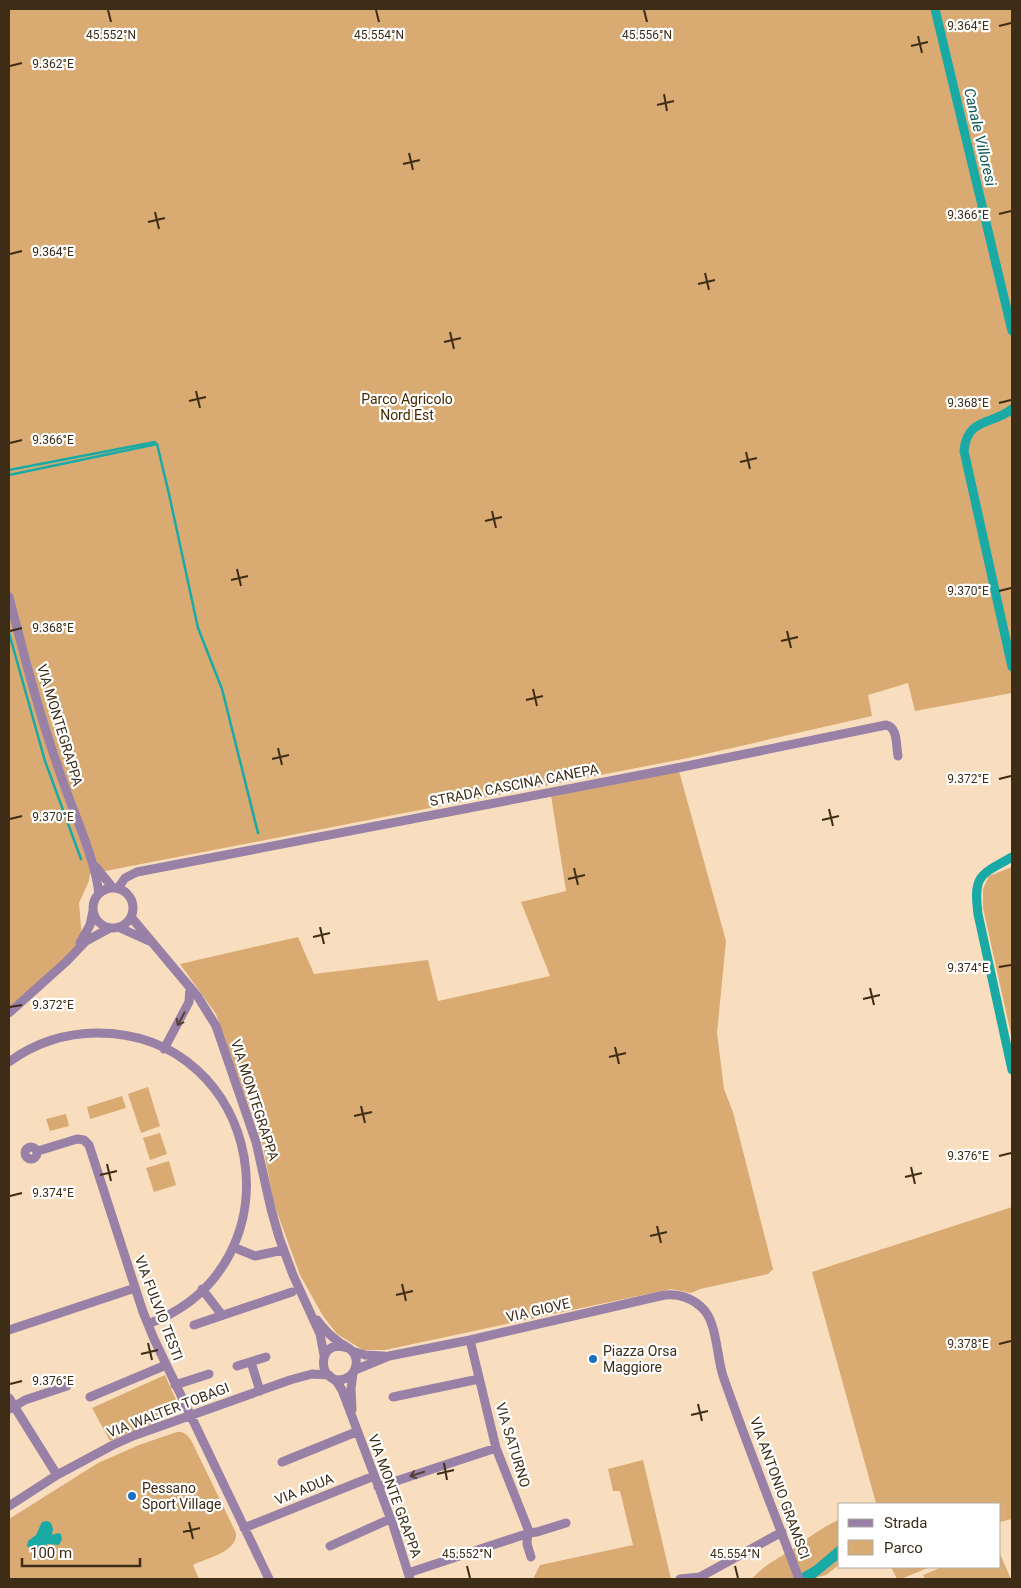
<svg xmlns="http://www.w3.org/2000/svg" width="1021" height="1588" viewBox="0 0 1021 1588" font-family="Roboto,sans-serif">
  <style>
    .green { fill: #d9ab73 }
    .water { fill: #1aaaa6 }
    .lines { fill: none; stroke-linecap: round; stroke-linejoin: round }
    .stream { stroke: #1aaaa6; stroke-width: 2.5 }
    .canal { stroke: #1aaaa6; stroke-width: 9 }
    .minor { stroke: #9880a7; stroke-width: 9 }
    .oneway { stroke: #54413a }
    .ticks { fill: none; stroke: #3d2c16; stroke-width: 2 }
    .poi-dot { fill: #1d70be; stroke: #fff; stroke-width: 2 }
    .labels { text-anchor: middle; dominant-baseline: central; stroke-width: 4.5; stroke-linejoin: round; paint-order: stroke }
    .park-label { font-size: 14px; fill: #452900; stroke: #fff }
    .street-label { font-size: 14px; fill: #3d2c16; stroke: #fff }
    .poi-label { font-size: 14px; fill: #3d2c16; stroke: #fff; text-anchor: start }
    .water-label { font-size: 15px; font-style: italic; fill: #0f5957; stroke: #fff }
    .ticks-label { font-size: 12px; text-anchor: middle; fill: #3d2c16; stroke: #fff; stroke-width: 4.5; stroke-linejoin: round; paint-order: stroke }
  </style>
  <rect width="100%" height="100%" fill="#f8debe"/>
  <path class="green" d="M 9,9 L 1012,9 L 1012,693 L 915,711 L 908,683 L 868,695 L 872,716 L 688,758 L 90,874 L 89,881 L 79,903 L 82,938 L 62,962 L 9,1010 Z
    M 679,771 L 726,941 L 717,1033 L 724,1089 L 733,1112 L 773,1269 L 768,1274 L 700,1289 L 691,1293 L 671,1289 L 385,1350 L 363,1350 L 337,1334 L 323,1316 L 300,1275 L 274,1204 L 263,1146 L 216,1014 L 180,964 L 298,937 L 314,974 L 428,960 L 438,1001 L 550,976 L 521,902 L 566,891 L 551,795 Z
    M 1012,867 L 1012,1039 L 983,908 L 983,889 L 989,876 Z
    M 148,1087 L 160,1126 L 141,1133 L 128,1094 Z
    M 122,1096 L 126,1108 L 90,1119 L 87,1107 Z
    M 66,1114 L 69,1126 L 50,1131 L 46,1119 Z
    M 160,1133 L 167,1154 L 150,1160 L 143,1138 Z
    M 169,1161 L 176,1185 L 154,1192 L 146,1168 Z
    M 1012,1207 L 1012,1519 L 1000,1522 L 1000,1504 L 875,1504 L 876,1503 L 812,1272 Z
    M 165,1375 L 180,1409 C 160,1423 133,1431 110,1441 L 92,1408 Z
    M 177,1432 C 184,1431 187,1435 191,1440 L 236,1533 C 238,1552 206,1558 193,1565 L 199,1579 L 9,1579 L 9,1519 L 98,1463 L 139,1445 Z
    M 643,1460 L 671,1579 L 533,1579 L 540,1565 L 633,1545 L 620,1491 L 613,1491 L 608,1469 Z
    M 840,1519 L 840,1564 L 826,1575 L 811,1579 L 752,1579 C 762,1566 779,1558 793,1549 C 810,1537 821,1528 840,1519 Z
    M 1000,1554 L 1011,1579 L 925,1579 L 923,1575 L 942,1567 L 1000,1567 Z
    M 891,1567 L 930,1567 L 901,1579 L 897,1579 Z"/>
  <path class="water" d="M 47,1521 L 51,1523 L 53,1529 L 52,1535 L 58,1533 L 61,1534 L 62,1539 L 59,1545 L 48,1544 L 36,1549 L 31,1549 L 27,1546 L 28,1541 L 36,1535 L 42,1522 Z
    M 840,1544 L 840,1558 L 814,1579 L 792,1579 L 814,1566 Z"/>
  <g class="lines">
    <path class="stream" d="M 9,470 L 155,442
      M 9,475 L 157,444 L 169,494 L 198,628 L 222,689 L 258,833
      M 9,633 L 45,761 L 81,859"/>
    <path class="canal" d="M 935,9 L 1012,331
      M 1012,409 C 993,425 967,417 964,451 L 1012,667
      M 1012,857 C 980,875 973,875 978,914 L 1012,1070"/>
    <path class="minor" d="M 9,597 C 24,655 39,714 59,770 C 71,808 95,856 99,894
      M 96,867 L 113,888
      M93 908a20 20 0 1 1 40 0a20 20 0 1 1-40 0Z
      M 118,888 L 125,878 L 137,872 L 682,767 L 886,725 C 898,727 896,746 898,756
      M 131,917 L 198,997 L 216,1026 L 256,1142 L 271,1209 L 279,1237 L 293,1275 L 320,1334 L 324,1355
      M 118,927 L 149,941
      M 80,943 L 90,925 L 93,911
      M 9,1013 L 67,961 L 86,941 L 110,928
      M 164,1049 L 189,1002 L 190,987
      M 9,1062 C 34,1043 66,1033 97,1033 C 264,1033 305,1266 148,1324
      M25 1153a6 6 0 1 1 12 0a6 6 0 1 1-12 0Z
      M 38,1151 L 77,1139 L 84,1140 L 89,1145 L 143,1312 L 154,1339 L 269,1579
      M 233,1247 L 255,1256 L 283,1250
      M 202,1289 L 222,1315
      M 317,1320 C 323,1328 330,1336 339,1342 C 343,1345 348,1347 352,1351 C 355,1354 357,1360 356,1365 C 355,1372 351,1377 344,1379 C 317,1387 315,1336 348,1348
      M 194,1325 L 292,1292
      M 9,1330 L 135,1288
      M 470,1340 L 496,1448 L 528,1529 L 527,1544 L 531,1557
      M 352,1351 L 365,1355 L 384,1356
      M 251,1362 L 260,1391
      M 237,1366 L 266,1357
      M 355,1370 L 389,1356 L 470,1340 L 660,1296 C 677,1292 694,1298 705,1311 C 717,1326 717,1358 723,1376 C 747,1445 774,1512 799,1579
      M 331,1377 L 337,1382 L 342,1390 L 393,1525 L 410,1579
      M 175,1385 L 209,1374
      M 90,1397 L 166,1365
      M 393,1397 L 479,1379
      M 9,1398 L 57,1475
      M 10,1409 L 25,1400 L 67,1386
      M 352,1410 L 351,1389 L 353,1373
      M 282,1462 L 356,1432
      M 378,1487 L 496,1448
      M 9,1506 L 57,1475 L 113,1445 L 133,1436 L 290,1380 L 312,1374 L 329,1375
      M 244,1528 L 374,1476
      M 330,1546 L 390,1519
      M 408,1573 L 529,1533 L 537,1532 L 566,1523
      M 680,1579 L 700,1577 L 782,1532"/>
  </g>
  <defs><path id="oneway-shaft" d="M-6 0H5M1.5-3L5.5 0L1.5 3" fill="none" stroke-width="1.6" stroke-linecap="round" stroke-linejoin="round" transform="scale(1.25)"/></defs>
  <g class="oneway">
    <use href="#oneway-shaft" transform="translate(181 1019) rotate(118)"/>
    <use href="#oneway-shaft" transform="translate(417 1474) rotate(162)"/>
  </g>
  <path class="ticks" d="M 108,10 L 111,22M 376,10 L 379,22M 644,10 L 647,22M 999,26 L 1011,23M 918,36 L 922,53M 911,46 L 928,42M 10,66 L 22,63M 664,94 L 667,111M 657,105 L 674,101M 409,153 L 413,170M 403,164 L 420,160M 155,212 L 159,229M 999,214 L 1011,211M 148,222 L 165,218M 10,254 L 22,251M 705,273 L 709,290M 698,284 L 715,280M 450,332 L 454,349M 444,342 L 461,338M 196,391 L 200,408M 189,401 L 206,397M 999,403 L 1011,400M 10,443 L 22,440M 746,452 L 750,469M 740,462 L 757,458M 492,511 L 496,528M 485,521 L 502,517M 237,569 L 241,586M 231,580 L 248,576M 999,591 L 1011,588M 10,631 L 22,628M 787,631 L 791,648M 781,641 L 798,637M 533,689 L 537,706M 526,700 L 543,696M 278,748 L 282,765M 272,759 L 289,755M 999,779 L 1011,776M 829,809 L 833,826M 10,819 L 22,816M 822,820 L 839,816M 574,868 L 578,885M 568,879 L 585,875M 320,927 L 324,944M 313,937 L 330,933M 999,967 L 1011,965M 870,988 L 874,1005M 863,999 L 880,995M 10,1007 L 22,1005M 615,1047 L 619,1064M 609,1057 L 626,1053M 361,1106 L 365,1123M 354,1116 L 372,1112M 999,1156 L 1011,1153M 107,1164 L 111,1181M 911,1167 L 915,1184M 100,1175 L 117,1171M 905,1177 L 922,1173M 10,1196 L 22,1193M 657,1226 L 661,1243M 650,1236 L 667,1232M 402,1284 L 406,1301M 396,1295 L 413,1291M 148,1343 L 152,1360M 999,1344 L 1011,1341M 141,1354 L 158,1350M 10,1384 L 22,1381M 698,1404 L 702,1421M 691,1415 L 708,1411M 444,1463 L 447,1480M 437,1474 L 454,1470M 189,1522 L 193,1539M 183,1532 L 200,1528M 467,1566 L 470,1578M 735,1566 L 738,1578"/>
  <g class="poi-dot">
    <circle cx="593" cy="1359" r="5"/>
    <circle cx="132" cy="1496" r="5"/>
  </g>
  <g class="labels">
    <g class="park-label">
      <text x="407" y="399">Parco Agricolo<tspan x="407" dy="16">Nord Est</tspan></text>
    </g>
    <g class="street-label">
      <text transform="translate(60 725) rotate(73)">VIA MONTEGRAPPA</text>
      <text transform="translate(514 785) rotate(-11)">STRADA CASCINA CANEPA</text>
      <text transform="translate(255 1100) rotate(72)">VIA MONTEGRAPPA</text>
      <text transform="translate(159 1308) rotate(69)">VIA FULVIO TESTI</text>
      <text transform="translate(538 1310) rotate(-13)">VIA GIOVE</text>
      <text transform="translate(168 1410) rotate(-21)">VIA WALTER TOBAGI</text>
      <text transform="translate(513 1445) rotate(73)">VIA SATURNO</text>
      <text transform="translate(780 1488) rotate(70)">VIA ANTONIO GRAMSCI</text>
      <text transform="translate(304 1489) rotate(-22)">VIA ADUA</text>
      <text transform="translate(395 1496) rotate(70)">VIA MONTE GRAPPA</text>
    </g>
    <g class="poi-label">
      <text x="603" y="1351">Piazza Orsa<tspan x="603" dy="16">Maggiore</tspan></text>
      <text x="142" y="1488">Pessano<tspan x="142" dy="16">Sport Village</tspan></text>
    </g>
    <g class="water-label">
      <text transform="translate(980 137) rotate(77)">Canale Villoresi</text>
    </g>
  </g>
  <g class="ticks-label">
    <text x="968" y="30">9.364°E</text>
    <text x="111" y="39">45.552°N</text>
    <text x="379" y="39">45.554°N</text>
    <text x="647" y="39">45.556°N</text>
    <text x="53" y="68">9.362°E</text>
    <text x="968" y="219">9.366°E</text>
    <text x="53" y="256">9.364°E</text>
    <text x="968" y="407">9.368°E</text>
    <text x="53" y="444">9.366°E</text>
    <text x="968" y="595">9.370°E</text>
    <text x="53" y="632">9.368°E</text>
    <text x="968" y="783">9.372°E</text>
    <text x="53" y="821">9.370°E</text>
    <text x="968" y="972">9.374°E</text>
    <text x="53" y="1009">9.372°E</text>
    <text x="968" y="1160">9.376°E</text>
    <text x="53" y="1197">9.374°E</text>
    <text x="968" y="1348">9.378°E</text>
    <text x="53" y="1385">9.376°E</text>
    <text x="467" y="1558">45.552°N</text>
    <text x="735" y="1558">45.554°N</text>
  </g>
  <rect width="1021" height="1588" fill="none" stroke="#3d2c16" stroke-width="20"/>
  <rect x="838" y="1503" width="162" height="65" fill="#ffffff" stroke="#b1aba2"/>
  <rect x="848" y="1519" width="25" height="8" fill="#9880a7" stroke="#b1aba2"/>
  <text x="884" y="1528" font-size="15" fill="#3d2c16">Strada</text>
  <rect x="848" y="1540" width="25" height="15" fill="#d9ab73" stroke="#b1aba2"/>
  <text x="884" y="1553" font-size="15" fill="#3d2c16">Parco</text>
  <path d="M22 1558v8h118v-8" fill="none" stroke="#3d2c16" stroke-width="2.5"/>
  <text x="30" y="1558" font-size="15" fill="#3d2c16" stroke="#ffffff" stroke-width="4" paint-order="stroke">100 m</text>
</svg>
